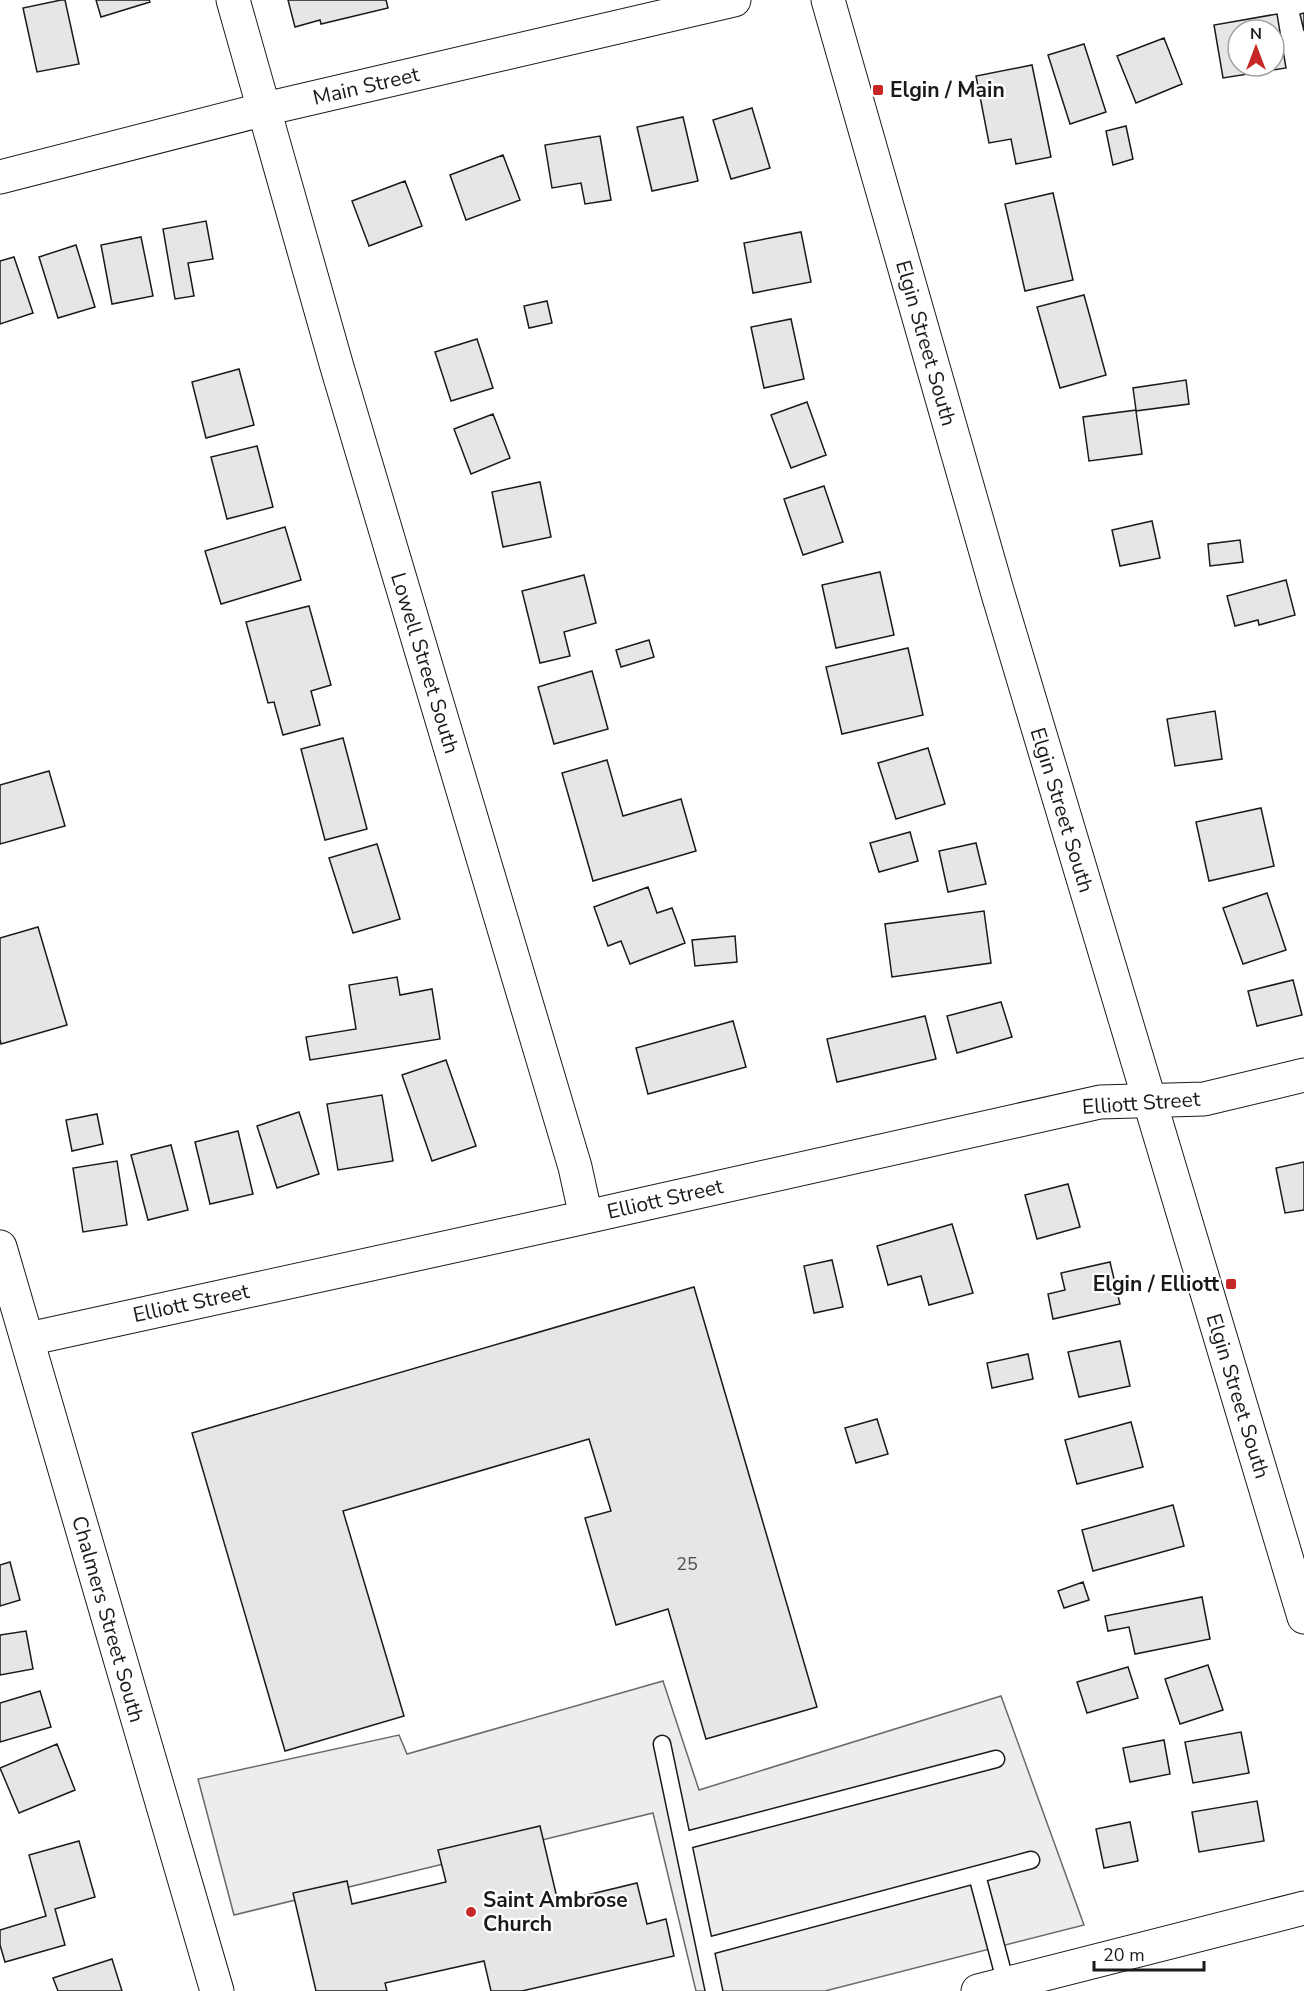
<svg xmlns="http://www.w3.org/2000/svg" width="1304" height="1991" viewBox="0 0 1304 1991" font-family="'Nunito Sans',sans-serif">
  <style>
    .built { fill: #ededed; stroke: #6a6a6a; stroke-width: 1.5 }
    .building { fill: #e6e6e6; stroke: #1a1a1a; stroke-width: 1.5; fill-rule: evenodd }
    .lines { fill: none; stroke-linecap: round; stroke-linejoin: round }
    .service-casing { stroke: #1a1a1a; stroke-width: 19 }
    .minor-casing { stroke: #1a1a1a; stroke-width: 35 }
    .tertiary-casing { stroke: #1a1a1a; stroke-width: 35 }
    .secondary-casing { stroke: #1a1a1a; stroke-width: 35 }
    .service { stroke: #fff; stroke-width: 16 }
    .minor { stroke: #fff; stroke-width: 33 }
    .tertiary { stroke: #fff; stroke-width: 33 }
    .secondary { stroke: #fff; stroke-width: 33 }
    .poi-dot { fill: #c62828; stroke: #fff; stroke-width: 2 }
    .labels { text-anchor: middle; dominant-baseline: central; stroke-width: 4.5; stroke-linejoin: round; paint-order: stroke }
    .number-label { font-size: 18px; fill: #4d4d4d }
    .street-label { font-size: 21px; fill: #1a1a1a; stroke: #fff }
    .poi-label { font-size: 21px; font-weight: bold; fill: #1a1a1a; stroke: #fff; text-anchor: start }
  </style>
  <rect width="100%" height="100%" fill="#fff"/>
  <path class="built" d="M 663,1681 L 699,1790 L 1001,1696 L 1084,1925 L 825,1991 L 696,1991 L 653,1813 L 234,1915 L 198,1779 L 399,1735 L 407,1754 Z"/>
  <path class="building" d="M 61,0 L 65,0 L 79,64 L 37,72 L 23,8 Z
    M 96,0 L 149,0 L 150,2 L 101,17 Z
    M 288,0 L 386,0 L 388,8 L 321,24 L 320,20 L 295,27 Z
    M 1304,13 L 1304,31 L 1300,14 Z
    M 1277,14 L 1286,68 L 1223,78 L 1214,25 ZM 1238,30 L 1274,30 L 1274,66 L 1238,66 Z
    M 1164,38 L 1182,84 L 1136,103 L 1117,56 Z
    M 1084,44 L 1106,112 L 1070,124 L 1048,55 Z
    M 1032,65 L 1051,157 L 1016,164 L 1011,139 L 989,143 L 976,76 Z
    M 752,108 L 770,168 L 731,179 L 713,120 Z
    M 683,117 L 698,181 L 652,191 L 637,127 Z
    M 1126,126 L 1133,159 L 1113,165 L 1106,131 Z
    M 600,136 L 611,200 L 585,204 L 581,183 L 552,188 L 545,145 Z
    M 503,155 L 520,200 L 466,220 L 450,175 Z
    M 405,181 L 422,226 L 369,246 L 352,201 Z
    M 1053,193 L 1073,280 L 1025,291 L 1005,204 Z
    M 206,221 L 213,259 L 188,263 L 194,296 L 175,299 L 163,229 Z
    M 801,232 L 811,282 L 753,293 L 744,243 Z
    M 141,237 L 153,296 L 112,304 L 101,245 Z
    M 76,245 L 95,307 L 58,318 L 39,257 Z
    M 14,257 L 33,313 L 0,324 L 0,261 Z
    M 1084,295 L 1106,375 L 1060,388 L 1037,307 Z
    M 547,301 L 552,323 L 529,328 L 524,306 Z
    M 791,319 L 804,379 L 764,388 L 751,327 Z
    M 477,339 L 493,388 L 451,401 L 435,352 Z
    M 239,369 L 254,425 L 206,438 L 192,382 Z
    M 1186,380 L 1189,404 L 1136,411 L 1142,454 L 1089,461 L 1083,417 L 1136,410 L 1133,388 Z
    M 807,402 L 826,455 L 791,468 L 771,415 Z
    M 493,414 L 510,458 L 471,474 L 454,429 Z
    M 257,446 L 273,507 L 227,519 L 211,457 Z
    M 540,482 L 551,537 L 503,547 L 492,492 Z
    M 824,486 L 843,542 L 803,555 L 784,499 Z
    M 1152,521 L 1160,558 L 1120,566 L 1112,530 Z
    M 285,527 L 301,580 L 221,604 L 205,551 Z
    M 1240,540 L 1243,562 L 1210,566 L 1208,544 Z
    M 880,572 L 894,635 L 836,648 L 822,585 Z
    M 584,575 L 596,623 L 564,632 L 570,656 L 540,663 L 522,591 Z
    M 1286,580 L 1295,615 L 1259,625 L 1258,620 L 1235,626 L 1227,596 Z
    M 309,606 L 331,685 L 311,691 L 320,725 L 283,735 L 274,702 L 268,703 L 246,622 Z
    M 649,640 L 654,657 L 621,667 L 616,650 Z
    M 908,648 L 923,715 L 842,734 L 826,667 Z
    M 592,671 L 608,729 L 554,744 L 538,687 Z
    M 1215,711 L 1222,759 L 1175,766 L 1167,719 Z
    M 343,738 L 367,829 L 325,840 L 301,749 Z
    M 928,748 L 945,804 L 896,819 L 878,763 Z
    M 607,760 L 623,816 L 681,799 L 696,851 L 593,881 L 562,773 Z
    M 49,771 L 65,826 L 0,844 L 0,785 Z
    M 1261,808 L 1274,866 L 1209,881 L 1196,822 Z
    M 910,832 L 918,861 L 879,872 L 870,843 Z
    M 976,843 L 986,884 L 948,892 L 939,851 Z
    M 377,844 L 400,919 L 353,933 L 329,858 Z
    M 648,887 L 657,913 L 672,908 L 685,943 L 630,964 L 621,941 L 608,946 L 594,907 Z
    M 1267,893 L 1286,950 L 1243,964 L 1223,908 Z
    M 984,911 L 991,963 L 892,977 L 885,924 Z
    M 38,927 L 67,1025 L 1,1044 L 0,1039 L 0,938 Z
    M 735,936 L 737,962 L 695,966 L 692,940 Z
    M 397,977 L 400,995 L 432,989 L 440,1039 L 310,1060 L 306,1037 L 356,1029 L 349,985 Z
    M 1293,980 L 1302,1015 L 1257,1026 L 1248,991 Z
    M 1001,1002 L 1012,1037 L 957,1053 L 947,1016 Z
    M 925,1016 L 936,1059 L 837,1082 L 827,1039 Z
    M 733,1021 L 746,1067 L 648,1094 L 636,1048 Z
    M 446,1060 L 476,1146 L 432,1161 L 402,1075 Z
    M 382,1095 L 393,1161 L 338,1170 L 327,1104 Z
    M 299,1112 L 319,1174 L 277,1188 L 257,1126 Z
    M 97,1114 L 103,1144 L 72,1151 L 66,1120 Z
    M 238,1131 L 253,1194 L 210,1204 L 195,1142 Z
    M 171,1145 L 188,1210 L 148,1220 L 131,1155 Z
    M 117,1161 L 127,1225 L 83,1232 L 73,1168 Z
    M 1304,1162 L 1304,1210 L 1285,1213 L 1276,1168 Z
    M 1068,1184 L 1080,1227 L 1037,1239 L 1025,1195 Z
    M 952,1224 L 973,1293 L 929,1305 L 921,1276 L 888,1285 L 877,1246 Z
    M 832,1260 L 843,1307 L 814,1313 L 804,1266 Z
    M 1110,1262 L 1120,1304 L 1053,1319 L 1048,1294 L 1065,1290 L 1061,1273 Z
    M 694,1287 L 817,1707 L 706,1739 L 668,1609 L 616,1625 L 585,1518 L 611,1511 L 589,1439 L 343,1511 L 404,1716 L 285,1751 L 192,1433 Z
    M 1120,1341 L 1130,1386 L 1079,1397 L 1068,1352 Z
    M 1028,1354 L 1033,1379 L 992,1388 L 987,1363 Z
    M 877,1419 L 888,1454 L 856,1463 L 845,1428 Z
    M 1131,1422 L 1143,1467 L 1077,1484 L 1065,1440 Z
    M 1173,1505 L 1184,1546 L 1093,1571 L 1082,1530 Z
    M 10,1562 L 20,1600 L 0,1606 L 0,1565 Z
    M 1083,1582 L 1089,1600 L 1064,1608 L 1058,1591 Z
    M 1202,1597 L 1210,1639 L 1135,1654 L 1129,1627 L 1108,1631 L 1105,1616 Z
    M 26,1631 L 33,1669 L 0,1675 L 0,1635 Z
    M 1208,1665 L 1223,1710 L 1180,1724 L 1165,1679 Z
    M 1128,1667 L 1138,1698 L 1087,1713 L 1077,1682 Z
    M 40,1691 L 51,1727 L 0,1742 L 0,1703 Z
    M 1241,1732 L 1249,1773 L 1193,1783 L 1185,1742 Z
    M 1164,1740 L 1170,1774 L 1130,1782 L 1123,1748 Z
    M 57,1744 L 75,1790 L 19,1813 L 0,1768 Z
    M 1257,1801 L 1264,1841 L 1199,1852 L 1192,1812 Z
    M 1130,1822 L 1138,1861 L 1104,1868 L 1096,1829 Z
    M 540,1826 L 558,1902 L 637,1883 L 647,1924 L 666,1919 L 674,1956 L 522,1991 L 491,1991 L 484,1961 L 385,1983 L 387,1991 L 316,1991 L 293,1893 L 347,1881 L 352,1904 L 446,1882 L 438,1850 Z
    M 79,1841 L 95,1897 L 55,1909 L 65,1945 L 5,1962 L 0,1945 L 0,1930 L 46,1916 L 29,1855 Z
    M 112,1959 L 122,1991 L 58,1991 L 53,1978 Z"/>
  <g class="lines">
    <defs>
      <path id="service" d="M 662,1744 L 714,1991
        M 683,1841 L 996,1759
        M 977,1875 L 1006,1984
        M 705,1947 L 1031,1860"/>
      <path id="minor" d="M 233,0 L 337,367 L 575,1167 L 586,1217
        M 0,1247 L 217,1991
        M 28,1339 L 586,1217 L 1100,1102 L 1204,1099 L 1304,1075
        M 978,1991 L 1304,1908"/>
      <path id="tertiary" d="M 828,0 L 998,594 L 1304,1617"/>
      <path id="secondary" d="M 0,177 L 265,109 L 734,0"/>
    </defs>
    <use href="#service" class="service-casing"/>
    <use href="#minor" class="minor-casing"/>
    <use href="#tertiary" class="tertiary-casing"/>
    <use href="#secondary" class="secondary-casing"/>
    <use href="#service" class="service"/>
    <use href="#minor" class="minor"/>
    <use href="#tertiary" class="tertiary"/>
    <use href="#secondary" class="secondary"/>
  </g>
  <g class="poi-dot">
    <rect x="872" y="84" width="12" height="12" rx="3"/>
    <rect x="1225" y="1278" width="12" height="12" rx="3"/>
    <circle cx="471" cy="1912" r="6"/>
  </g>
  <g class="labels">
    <g class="number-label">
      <text x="687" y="1564">25</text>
    </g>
    <g class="street-label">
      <text transform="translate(366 86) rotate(-13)">Main Street</text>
      <text transform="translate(926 343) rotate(74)">Elgin Street South</text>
      <text transform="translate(425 663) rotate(73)">Lowell Street South</text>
      <text transform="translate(1062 810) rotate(73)">Elgin Street South</text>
      <text transform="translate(1141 1103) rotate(-4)">Elliott Street</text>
      <text transform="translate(665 1199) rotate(-13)">Elliott Street</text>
      <text transform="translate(191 1303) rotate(-12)">Elliott Street</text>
      <text transform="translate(1238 1396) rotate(73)">Elgin Street South</text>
      <text transform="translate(108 1619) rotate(74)">Chalmers Street South</text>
    </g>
    <g class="poi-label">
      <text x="890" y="90">Elgin / Main</text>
      <text x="1219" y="1284" text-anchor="end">Elgin / Elliott</text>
      <text x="483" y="1900">Saint Ambrose<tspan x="483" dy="24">Church</tspan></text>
    </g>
  </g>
  <g transform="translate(1256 48)"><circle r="28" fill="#ffffff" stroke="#a3a3a3" stroke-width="1.5"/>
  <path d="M0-4.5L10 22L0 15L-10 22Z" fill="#c62828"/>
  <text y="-9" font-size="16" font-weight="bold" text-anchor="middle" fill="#1a1a1a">N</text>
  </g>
  <path d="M1094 1961v9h110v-9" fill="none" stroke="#1a1a1a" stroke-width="3"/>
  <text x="1103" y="1961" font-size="18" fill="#1a1a1a" stroke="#ffffff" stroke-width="4.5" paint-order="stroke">20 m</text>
</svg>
